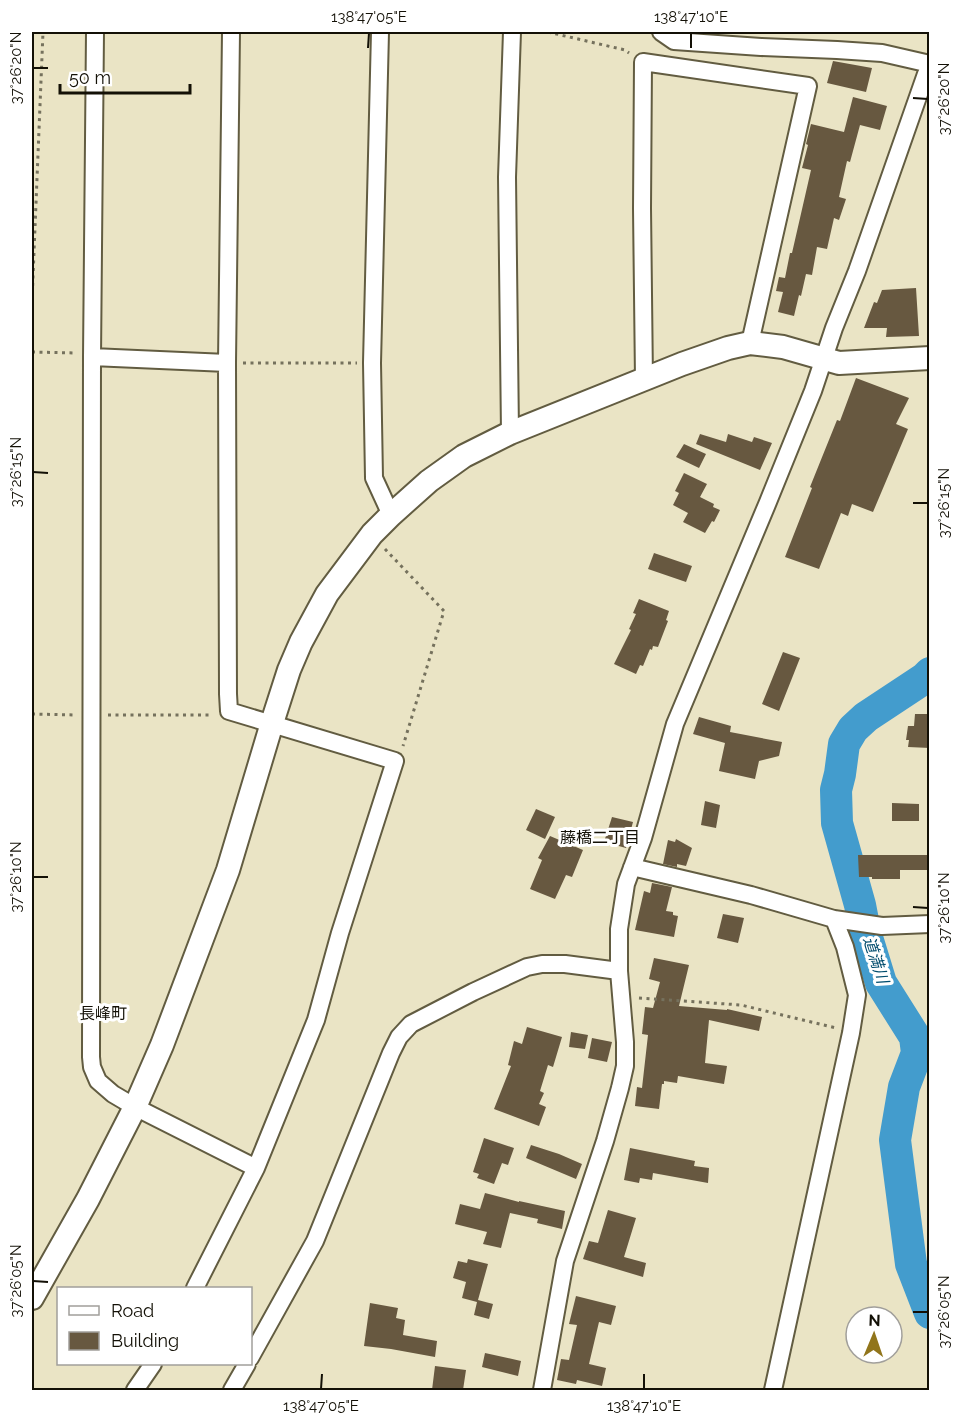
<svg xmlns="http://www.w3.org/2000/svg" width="961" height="1422" viewBox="0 0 961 1422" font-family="Raleway,'Noto Sans JP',sans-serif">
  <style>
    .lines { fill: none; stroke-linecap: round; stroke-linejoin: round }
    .river { stroke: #439ccd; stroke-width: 32 }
    .building { fill: #675840 }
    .street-casing { stroke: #625c41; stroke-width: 20 }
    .secondary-casing { stroke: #625c41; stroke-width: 26 }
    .path { stroke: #75715d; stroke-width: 3; stroke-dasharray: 3 4.5; stroke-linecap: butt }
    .street { stroke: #fff; stroke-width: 16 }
    .secondary { stroke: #fff; stroke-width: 22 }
    .ticks { fill: none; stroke: #131006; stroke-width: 2 }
    .labels { text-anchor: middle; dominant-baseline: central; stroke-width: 6; stroke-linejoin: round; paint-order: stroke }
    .neighbourhood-label { font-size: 16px; fill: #131006; stroke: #fff }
    .water-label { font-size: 16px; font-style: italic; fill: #004c6d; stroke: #fff }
    .neatline { fill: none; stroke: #131006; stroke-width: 2 }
    .ticks-label { font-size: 15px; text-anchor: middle; fill: #131006 }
  </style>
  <rect width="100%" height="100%" fill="#eae4c5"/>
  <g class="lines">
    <path class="river" d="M 930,673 L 925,678 L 866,717 L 853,729 L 844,744 L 840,774 L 836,790 L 837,823 L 860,905 L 865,931 L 881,983 L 915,1037 L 917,1053 L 904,1087 L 895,1140 L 911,1264 L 930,1313"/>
  </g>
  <path class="building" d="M 833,61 L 872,68 L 866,92 L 827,83 Z
    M 853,97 L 887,106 L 880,130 L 860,125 L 850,162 L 847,161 L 839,197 L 846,199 L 839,220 L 834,218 L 827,249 L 817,247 L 812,275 L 806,274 L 801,296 L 799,295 L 794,316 L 778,312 L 783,292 L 776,291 L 779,277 L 785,278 L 790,253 L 792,253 L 811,170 L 802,168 L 808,145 L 806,144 L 811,124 L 844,132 Z
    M 916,288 L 919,336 L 886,337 L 887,328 L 864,328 L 874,302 L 877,303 L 882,290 Z
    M 856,378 L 909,398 L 896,424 L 908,429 L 873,512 L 852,504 L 848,516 L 841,513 L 819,569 L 785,557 L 812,488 L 810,487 L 837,420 L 840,421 Z
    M 700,434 L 726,442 L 728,434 L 752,442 L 754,437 L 772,443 L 760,470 L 696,444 Z
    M 684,444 L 706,454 L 699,468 L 676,457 Z
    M 684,473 L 707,484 L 700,497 L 714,504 L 713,507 L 720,510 L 714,522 L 712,521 L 705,533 L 683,522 L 688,513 L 673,505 L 679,493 L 675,491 Z
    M 654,553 L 692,566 L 686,582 L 648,569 Z
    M 639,599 L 669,611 L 666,620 L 668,621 L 658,647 L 653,646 L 652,650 L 650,649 L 643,666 L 640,665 L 636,674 L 614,664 L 631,630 L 629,629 L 636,614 L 633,613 Z
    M 783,652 L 800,658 L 779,711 L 762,704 Z
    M 915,714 L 930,714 L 930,748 L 908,747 L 909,740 L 906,740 L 908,726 L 914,726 Z
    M 699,717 L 731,726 L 730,732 L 782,742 L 779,756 L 759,761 L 755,779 L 719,771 L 725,743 L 693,734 Z
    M 705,801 L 720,805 L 716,828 L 701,825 Z
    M 892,803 L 919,804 L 919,821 L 892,821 Z
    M 536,809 L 555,817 L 545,839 L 526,830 Z
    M 612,817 L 633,822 L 626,848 L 604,842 Z
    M 550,836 L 583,850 L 572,877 L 566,875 L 555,899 L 530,889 L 542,860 L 538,858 Z
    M 676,839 L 692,848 L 686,866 L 677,864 L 677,867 L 663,864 L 668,840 L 675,842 Z
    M 858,855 L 930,855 L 930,870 L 900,870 L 900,879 L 872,879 L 872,877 L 859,877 Z
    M 652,883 L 672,887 L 666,911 L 673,912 L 673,915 L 678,916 L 674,937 L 635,930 L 644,891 L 650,893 Z
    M 723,914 L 744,918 L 738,943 L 717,938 Z
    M 654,958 L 689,965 L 679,1006 L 727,1010 L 727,1009 L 762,1017 L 759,1031 L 709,1020 L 705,1063 L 727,1066 L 724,1084 L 678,1076 L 677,1083 L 664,1081 L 664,1084 L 662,1084 L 659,1109 L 635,1106 L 637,1087 L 642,1088 L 648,1035 L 642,1034 L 645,1007 L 653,1008 L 660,982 L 649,979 Z
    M 527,1027 L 562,1037 L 553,1067 L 548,1065 L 540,1091 L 544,1093 L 539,1104 L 546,1107 L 539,1126 L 494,1109 L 511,1066 L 508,1065 L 514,1041 L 522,1044 Z
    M 571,1032 L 588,1035 L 585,1049 L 569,1047 Z
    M 592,1038 L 612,1042 L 607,1062 L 588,1058 Z
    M 484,1138 L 514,1148 L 508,1165 L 502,1163 L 494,1184 L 477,1178 L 479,1174 L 473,1172 Z
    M 531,1145 L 559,1154 L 582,1164 L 576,1179 L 526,1158 Z
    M 630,1148 L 695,1161 L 694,1166 L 709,1168 L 708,1183 L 653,1173 L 652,1180 L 640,1178 L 639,1183 L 624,1180 Z
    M 485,1193 L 519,1202 L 519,1201 L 565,1211 L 562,1229 L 537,1223 L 538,1219 L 510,1213 L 501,1248 L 483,1244 L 487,1232 L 455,1224 L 460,1204 L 480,1209 Z
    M 608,1210 L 636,1218 L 624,1257 L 646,1263 L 643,1277 L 583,1259 L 589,1241 L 598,1243 Z
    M 468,1259 L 488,1264 L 478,1300 L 493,1304 L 489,1319 L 474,1315 L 477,1302 L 462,1298 L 466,1282 L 453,1278 L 458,1261 L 467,1263 Z
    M 576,1296 L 616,1306 L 611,1325 L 599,1322 L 589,1364 L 606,1368 L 602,1386 L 577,1380 L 576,1384 L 557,1380 L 561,1359 L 569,1360 L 577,1325 L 569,1324 Z
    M 370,1303 L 398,1308 L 396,1318 L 405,1320 L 403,1335 L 437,1341 L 435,1357 L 391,1349 L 364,1346 Z
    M 485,1353 L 521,1361 L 518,1376 L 482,1367 Z
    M 435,1366 L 466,1370 L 463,1390 L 432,1390 Z"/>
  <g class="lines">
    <defs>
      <path id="street" d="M 95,32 L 92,357 L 91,1057 L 92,1067 L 98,1081 L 113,1094 L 135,1107 L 256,1168
        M 380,32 L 372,363 L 374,478 L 391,515
        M 661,32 L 674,41 L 761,47 L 837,50 L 882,53 L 930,64
        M 92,357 L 227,363
        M 644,380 L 642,208 L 643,62 L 808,86 L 750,343
        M 510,433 L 507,177 L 512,32
        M 632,867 L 751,895 L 834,919 L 882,926 L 930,924
        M 195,1288 L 256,1168 L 316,1020 L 340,933 L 395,761 L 229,711 L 228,694 L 227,363 L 231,32
        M 250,1358 L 315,1241 L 391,1053 L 399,1037 L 411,1024 L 473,992 L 527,967 L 542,964 L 565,964 L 619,971
        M 135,1390 L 153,1364
        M 232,1390 L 247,1364
        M 542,1390 L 565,1261 L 605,1141 L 620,1088 L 625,1066 L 625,1042 L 619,971 L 619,929 L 626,884 L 643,838 L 675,724 L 768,502 L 813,391 L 834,328 L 857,271 L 926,74 L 930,71
        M 773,1390 L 851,1033 L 857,995 L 845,947 L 834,919"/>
      <path id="secondary" d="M 32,1298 L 88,1199 L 135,1107 L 162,1045 L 228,870 L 272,723 L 289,670 L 301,642 L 327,594 L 372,534 L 391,515 L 429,481 L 464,456 L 510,433 L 682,364 L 728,348 L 750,343 L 783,347 L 839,363 L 930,358"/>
    </defs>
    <use href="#street" class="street-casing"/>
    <use href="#secondary" class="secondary-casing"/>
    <path class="path" d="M 548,32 L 625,50 L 629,53
      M 32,301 L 43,32
      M 32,352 L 76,353
      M 243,363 L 357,363
      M 385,549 L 444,611 L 403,746
      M 32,714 L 75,715
      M 108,715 L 213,715
      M 639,998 L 741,1005 L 836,1028"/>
    <use href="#street" class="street"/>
    <use href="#secondary" class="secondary"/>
  </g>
  <path class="ticks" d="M 368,48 L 369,33M 691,48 L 691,33M 33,68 L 48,68M 913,98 L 928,99M 33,472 L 48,473M 913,503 L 928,503M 33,877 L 48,877M 913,907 L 928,908M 33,1281 L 48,1282M 913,1312 L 928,1312M 321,1389 L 322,1374M 644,1389 L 644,1374"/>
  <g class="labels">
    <g class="neighbourhood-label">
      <text x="600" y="837">藤橋二丁目</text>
      <text x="103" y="1013">長峰町</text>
    </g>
    <g class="water-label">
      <text transform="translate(876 960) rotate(72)">道満川</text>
    </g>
  </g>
  <rect width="961" height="1422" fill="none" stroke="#ffffff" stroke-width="66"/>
  <rect x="57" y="1287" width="195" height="78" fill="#ffffff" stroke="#a19f9b" stroke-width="1.5"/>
  <rect x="69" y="1306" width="30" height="9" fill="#ffffff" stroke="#a19f9b" stroke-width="1.5"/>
  <text x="111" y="1317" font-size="18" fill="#131006">Road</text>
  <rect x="69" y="1332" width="30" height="18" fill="#675840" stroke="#a19f9b" stroke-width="1.5"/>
  <text x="111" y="1347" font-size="18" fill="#131006">Building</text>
  <g transform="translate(874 1335) rotate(2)"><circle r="28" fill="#ffffff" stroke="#a19f9b" stroke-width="1.5"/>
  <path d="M0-4.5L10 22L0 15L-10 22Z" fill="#91751b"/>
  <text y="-9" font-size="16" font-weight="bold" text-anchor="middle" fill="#131006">N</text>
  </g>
  <path d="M60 84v9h130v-9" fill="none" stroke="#131006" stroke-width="3"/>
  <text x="69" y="84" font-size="18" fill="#131006" stroke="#ffffff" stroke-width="4.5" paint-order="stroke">50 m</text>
  <rect x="33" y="33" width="895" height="1356" class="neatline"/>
  <g class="ticks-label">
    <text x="369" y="22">138°47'05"E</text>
    <text x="691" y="22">138°47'10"E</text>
    <text transform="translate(16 68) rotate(-90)" y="5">37°26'20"N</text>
    <text transform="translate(944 99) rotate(-90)" y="5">37°26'20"N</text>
    <text transform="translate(16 472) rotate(-90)" y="5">37°26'15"N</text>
    <text transform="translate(944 503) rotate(-90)" y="5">37°26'15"N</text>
    <text transform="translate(16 877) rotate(-90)" y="5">37°26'10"N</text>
    <text transform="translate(944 908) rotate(-90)" y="5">37°26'10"N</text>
    <text transform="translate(16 1281) rotate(-90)" y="5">37°26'05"N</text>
    <text transform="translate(944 1312) rotate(-90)" y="5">37°26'05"N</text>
    <text x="321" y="1411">138°47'05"E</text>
    <text x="644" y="1411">138°47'10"E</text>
  </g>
</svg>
